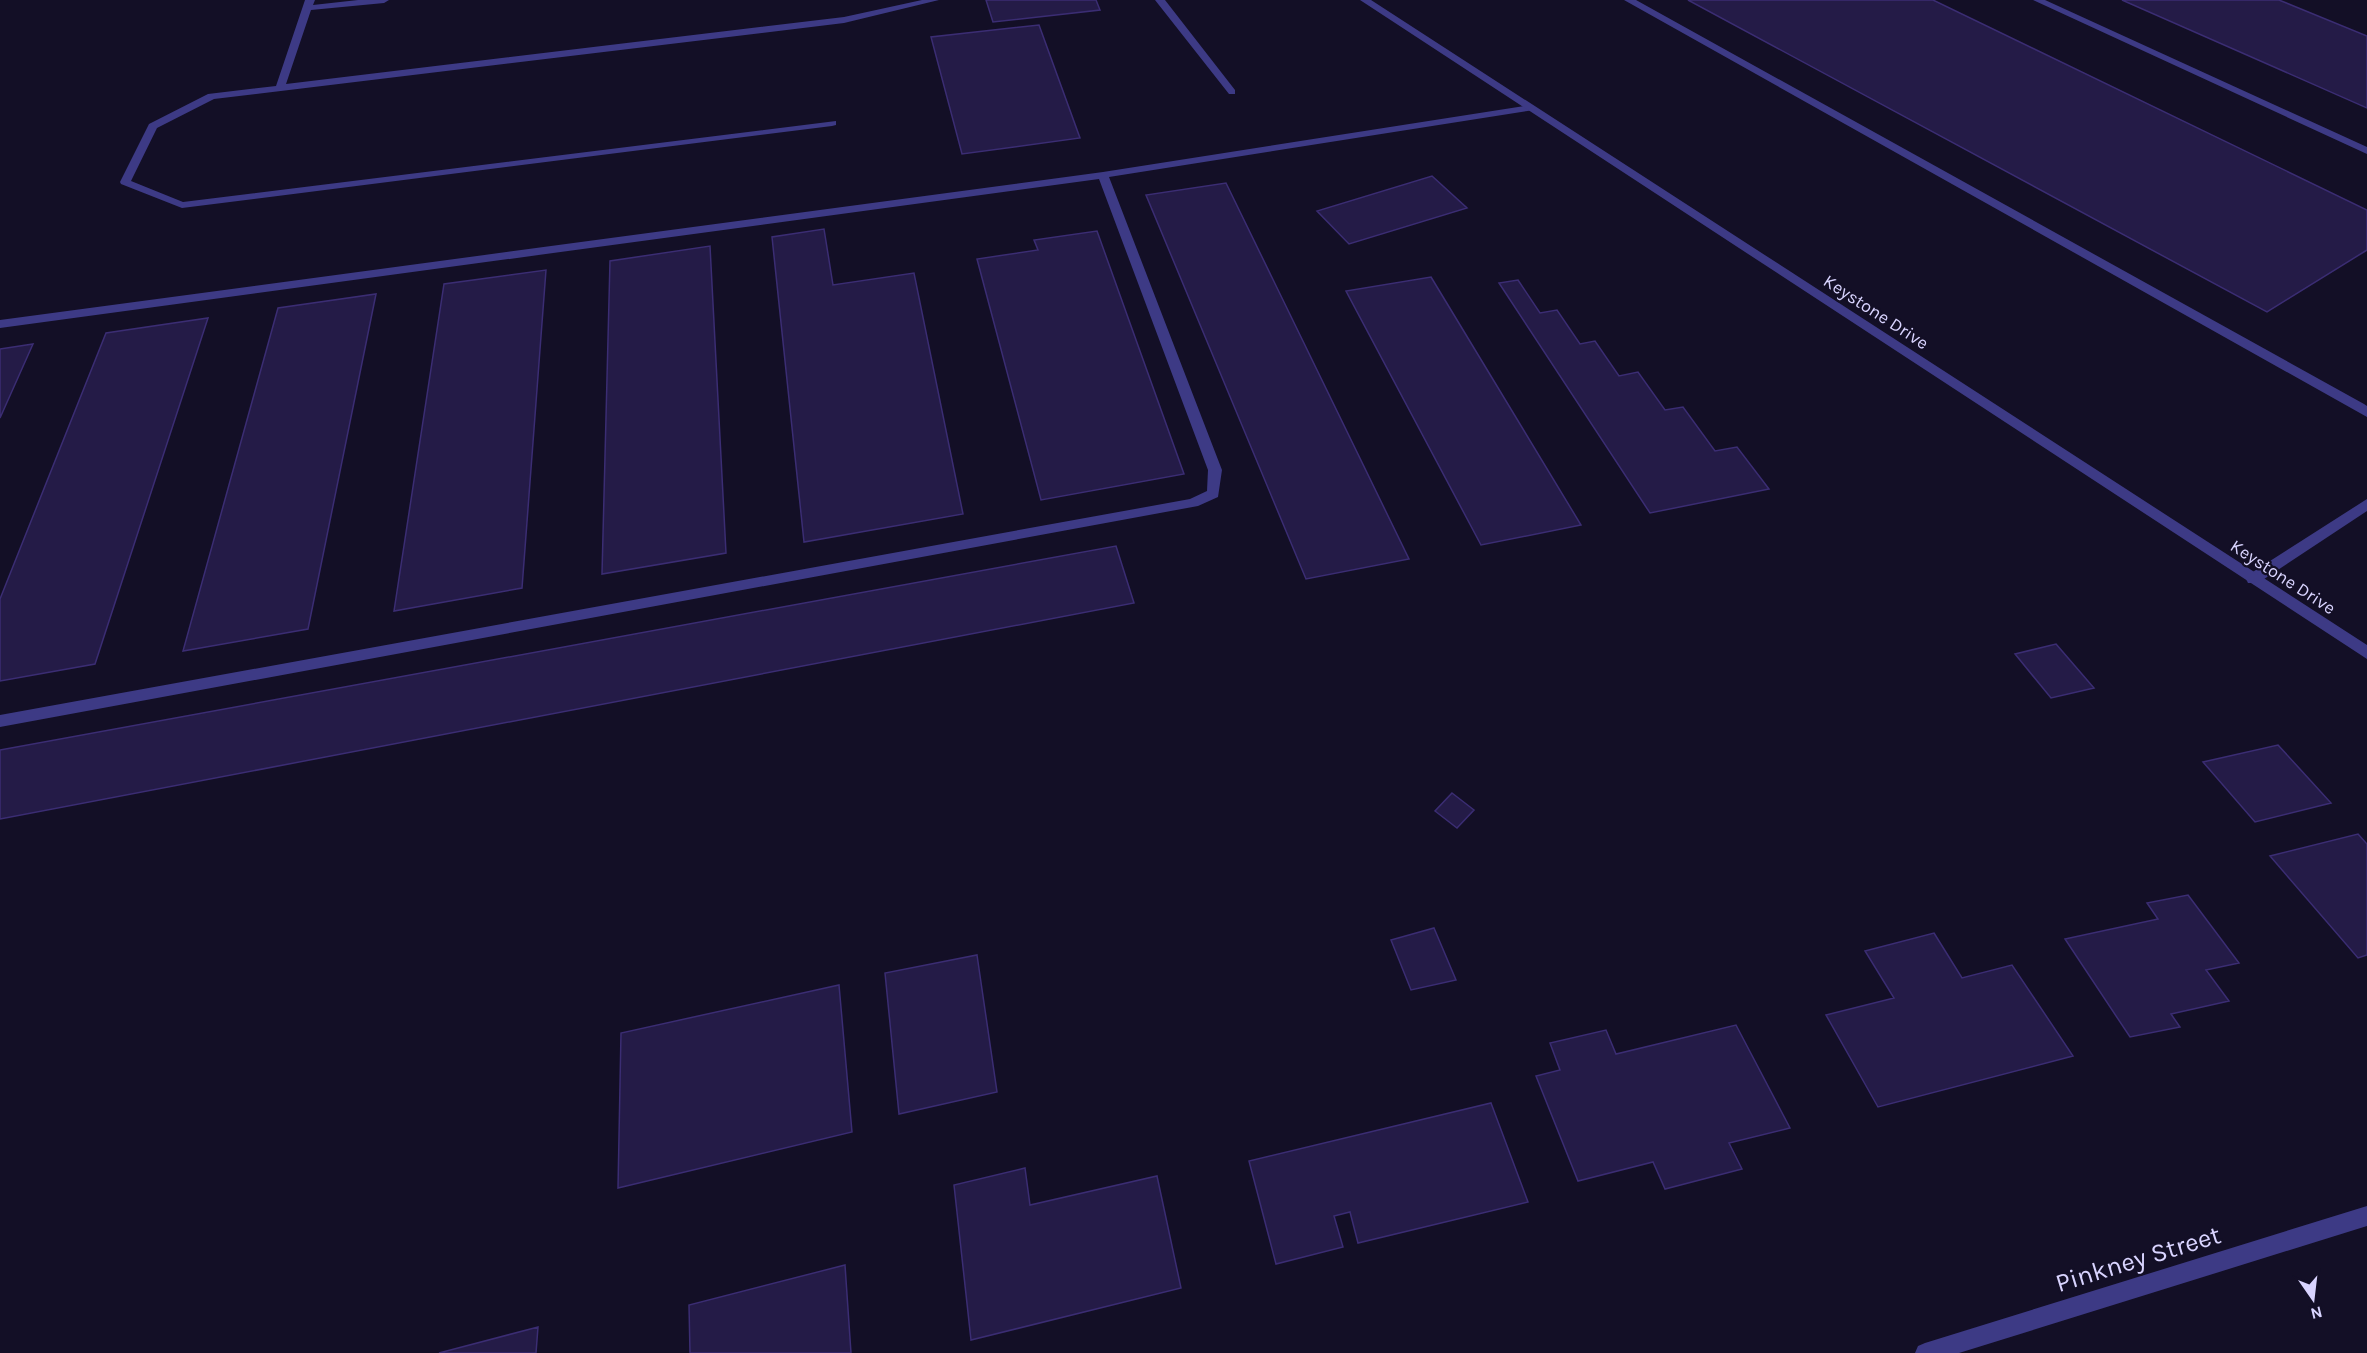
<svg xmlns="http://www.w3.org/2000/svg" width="2367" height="1353" viewBox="0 0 2367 1353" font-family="Karla,sans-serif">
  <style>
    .building { fill: #241b47; stroke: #3b2d73; stroke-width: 1.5 }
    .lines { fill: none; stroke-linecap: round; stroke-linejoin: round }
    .lane { fill: #3d3a85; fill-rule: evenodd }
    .street { fill: #3d3a85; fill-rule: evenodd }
    .labels { text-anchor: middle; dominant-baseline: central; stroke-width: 4.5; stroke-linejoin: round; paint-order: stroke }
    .far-street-label { font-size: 18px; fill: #d9d4ff; stroke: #130f26 }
    .near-street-label { font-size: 26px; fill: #d9d4ff; stroke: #130f26 }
  </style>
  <rect width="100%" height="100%" fill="#130f26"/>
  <path class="building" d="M 986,0 L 1096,0 L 1100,10 L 993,22 Z
    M 1688,0 L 1933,0 L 2367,210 L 2367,250 L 2267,312 Z
    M 2122,0 L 2279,0 L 2367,36 L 2367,108 Z
    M 1039,25 L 1080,138 L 962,154 L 931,37 Z
    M 1432,176 L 1467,208 L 1349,244 L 1317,211 Z
    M 1226,183 L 1409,559 L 1306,579 L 1146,195 Z
    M 824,229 L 833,285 L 914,273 L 963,514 L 804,542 L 772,237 Z
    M 1097,231 L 1184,474 L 1041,500 L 977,259 L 1038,250 L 1034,240 Z
    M 710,246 L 726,553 L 602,574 L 610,261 Z
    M 546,270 L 522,588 L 394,611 L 444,284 Z
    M 1431,277 L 1581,525 L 1481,545 L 1346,291 Z
    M 1518,280 L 1540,313 L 1557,310 L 1580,344 L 1595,341 L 1619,376 L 1638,372 L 1665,410 L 1683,407 L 1715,451 L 1737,447 L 1769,489 L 1650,513 L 1499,283 Z
    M 376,294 L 308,629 L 183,651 L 278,308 Z
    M 208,318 L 95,664 L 0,681 L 0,599 L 106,333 Z
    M 33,344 L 0,418 L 0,349 Z
    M 1116,546 L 1134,603 L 0,819 L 0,750 Z
    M 2056,644 L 2094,688 L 2051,698 L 2015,654 Z
    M 2278,745 L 2331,803 L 2255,822 L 2203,762 Z
    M 1452,793 L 1474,810 L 1457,828 L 1435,811 Z
    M 2358,834 L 2367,844 L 2367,955 L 2358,958 L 2270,856 Z
    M 2188,895 L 2239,963 L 2206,970 L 2229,1001 L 2171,1014 L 2180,1027 L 2130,1037 L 2065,939 L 2158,919 L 2147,903 Z
    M 1434,928 L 1456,980 L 1411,990 L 1391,940 Z
    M 1934,933 L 1962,978 L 2012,965 L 2073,1056 L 1878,1107 L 1826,1015 L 1894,998 L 1865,951 Z
    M 977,955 L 997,1092 L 899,1114 L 885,973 Z
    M 839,985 L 852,1132 L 618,1188 L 621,1033 Z
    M 1736,1025 L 1790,1128 L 1729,1143 L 1742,1169 L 1665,1189 L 1653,1162 L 1578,1181 L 1536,1076 L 1560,1070 L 1550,1043 L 1606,1030 L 1616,1054 Z
    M 1491,1103 L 1528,1202 L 1358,1243 L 1350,1212 L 1334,1216 L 1343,1247 L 1276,1264 L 1249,1161 Z
    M 1025,1168 L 1030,1205 L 1157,1176 L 1181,1288 L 971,1340 L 954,1185 Z
    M 845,1265 L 851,1353 L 690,1353 L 689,1305 Z
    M 538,1327 L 536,1353 L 439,1353 Z"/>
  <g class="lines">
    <path class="lane" d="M 305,0 L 315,0 L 313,5 L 358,0 L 389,0 L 384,3 L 311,10 L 286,84 L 844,17 L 922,0 L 939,0 L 844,23 L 214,99 L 157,128 L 131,181 L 183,202 L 836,121 L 836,125 L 832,126 L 182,208 L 121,184 L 120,182 L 149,124 L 208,94 L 276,86 Z
      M 1155,0 L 1165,0 L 1235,90 L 1235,94 L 1229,94 Z
      M 1624,0 L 1636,0 L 2364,404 L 2367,406 L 2367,417 Z
      M 2033,0 L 2045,0 L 2367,147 L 2367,154 Z
      M 1530,105 L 1535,108 L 1534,110 L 1109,177 L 1222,470 L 1218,497 L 1198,506 L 0,727 L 0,715 L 1190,499 L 1207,491 L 1208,470 L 1099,179 L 0,328 L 0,320 L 1103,172 Z
      M 2367,499 L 2367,511 L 2258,583 L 2248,583 L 2246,579 L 2248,575 Z"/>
    <path class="street" d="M 1360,0 L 1371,0 L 2367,645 L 2367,659 Z
      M 2367,1206 L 2367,1226 L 1959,1353 L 1915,1353 L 1918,1346 L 1925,1343 Z"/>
  </g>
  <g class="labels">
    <g class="far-street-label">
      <text transform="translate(1876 312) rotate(33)">Keystone Drive</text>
      <text transform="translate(2283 577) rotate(33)">Keystone Drive</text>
    </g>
    <g class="near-street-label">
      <text transform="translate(2138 1259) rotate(-17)">Pinkney Street</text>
    </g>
  </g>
  <g transform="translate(2313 1299) rotate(166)" stroke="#130f26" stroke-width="4.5" paint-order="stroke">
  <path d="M0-4.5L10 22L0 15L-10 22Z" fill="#d9d4ff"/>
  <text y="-9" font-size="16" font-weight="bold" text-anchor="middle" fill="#d9d4ff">N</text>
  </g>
</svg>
